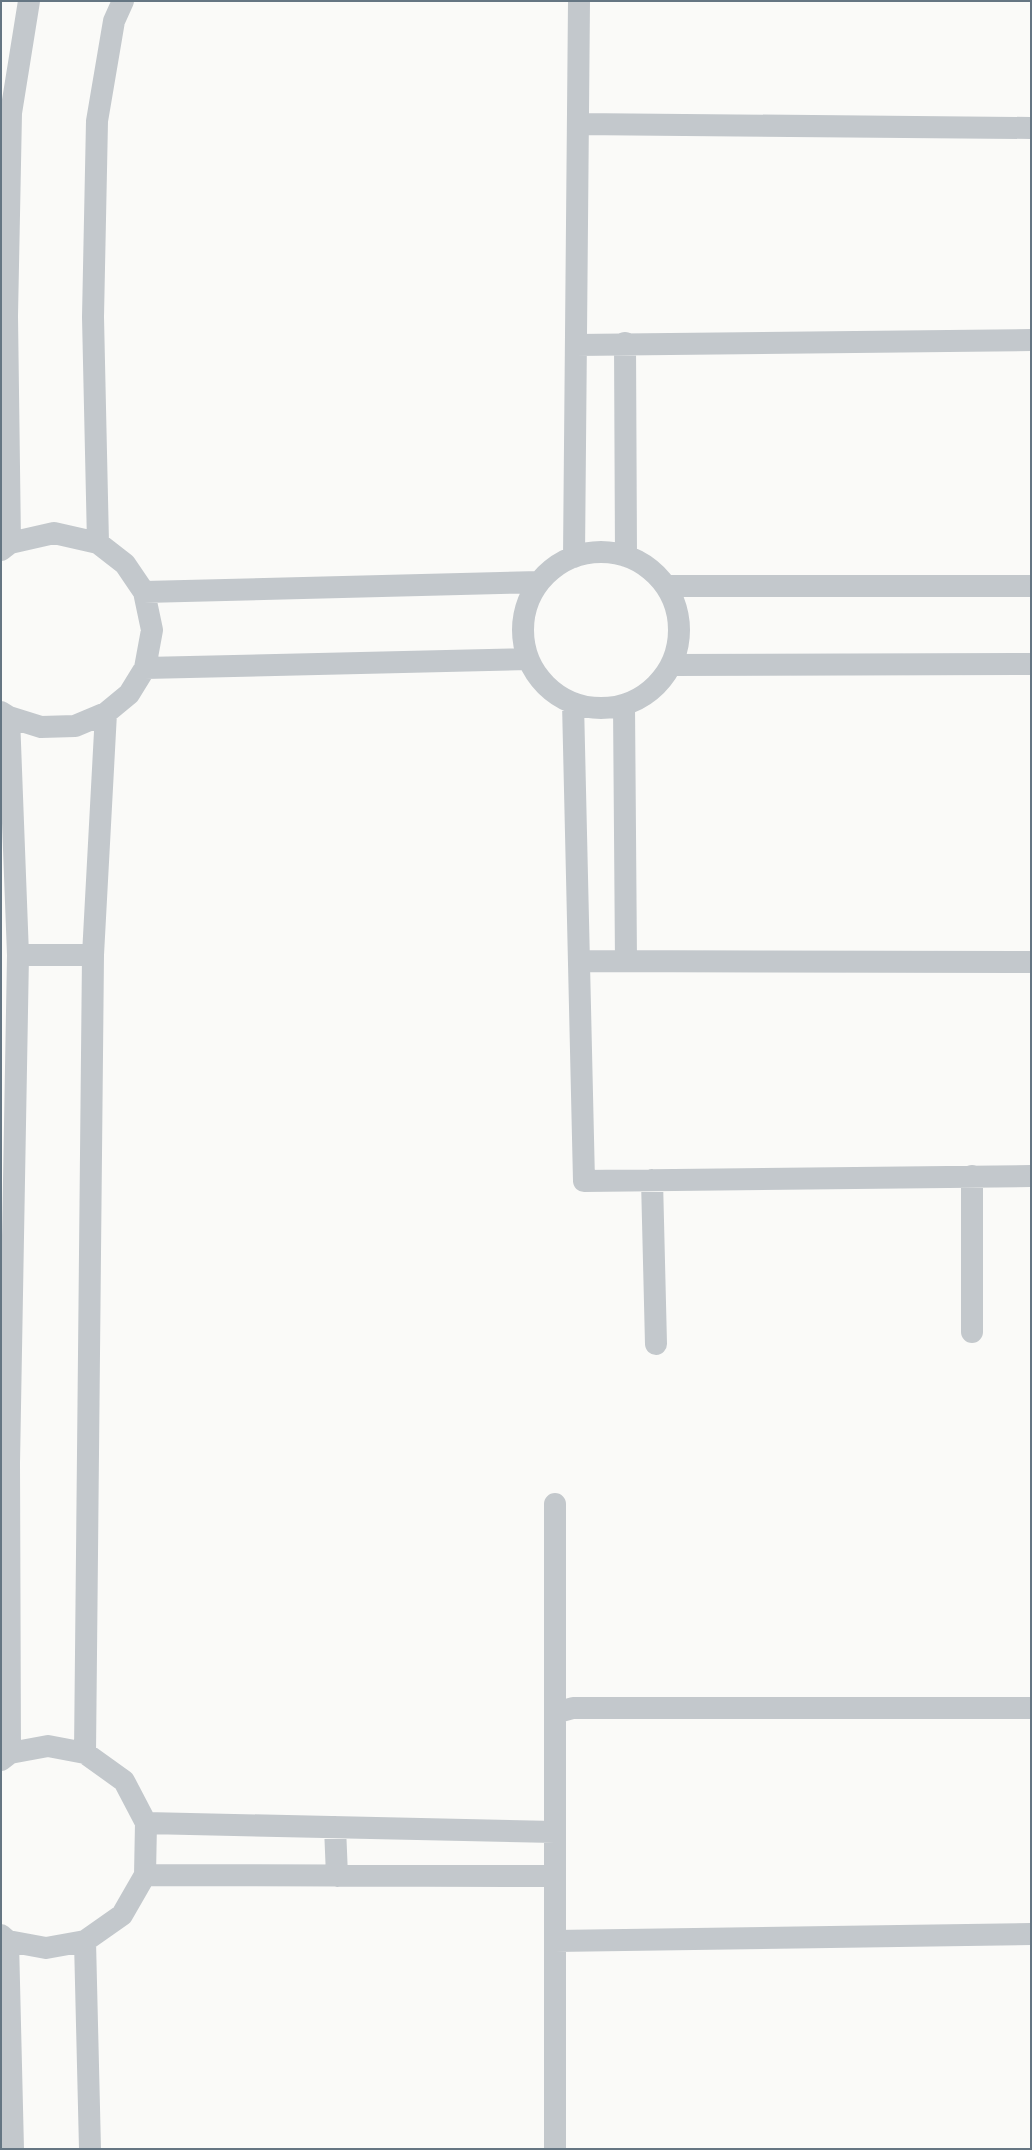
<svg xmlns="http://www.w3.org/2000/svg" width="1032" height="2150" viewBox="0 0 1032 2150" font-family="'DejaVu Sans',sans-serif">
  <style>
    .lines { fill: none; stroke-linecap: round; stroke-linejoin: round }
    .minor { stroke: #c3c8cc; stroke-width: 22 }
  </style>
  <rect width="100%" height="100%" fill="#fafaf8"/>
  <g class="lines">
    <path class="minor" d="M 578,124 L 1031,128
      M 625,343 L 626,556
      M 576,345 L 1031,340
      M 10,543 L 7,316 L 11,113 L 29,1
      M 98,543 L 93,317 L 97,121 L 114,21 L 123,1
      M 1,550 L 10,543 L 54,533 L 98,543 L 125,564 L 144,592 L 152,630 L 145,668 L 129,694 L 106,713 L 75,726 L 41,727 L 9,717 L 1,712
      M523 630a78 78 0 1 1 156 0a78 78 0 1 1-156 0Z
      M 574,557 L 579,1
      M 666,586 L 1031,586
      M 144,592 L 539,582
      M 671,665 L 1031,664
      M 145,668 L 528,659
      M 573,703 L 584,1181 L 1031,1176
      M 624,705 L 626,961
      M 9,717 L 18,955 L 9,1463 L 10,1753
      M 18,955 L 93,955
      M 579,961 L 1031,962
      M 972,1176 L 972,1332
      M 652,1180 L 656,1344
      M 555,1713 L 573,1708 L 1031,1708
      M 85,1753 L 93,955 L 106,713
      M 1,1760 L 10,1753 L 48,1746 L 85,1753 L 124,1781 L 146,1823 L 145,1875 L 122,1915 L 85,1941 L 46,1948 L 8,1941 L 1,1935
      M 146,1823 L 555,1832
      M 335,1827 L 337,1876
      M 145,1875 L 555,1876
      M 8,1941 L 13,2149
      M 85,1941 L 90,2149
      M 555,1941 L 1031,1934
      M 555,2149 L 555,1504"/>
  </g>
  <rect width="1032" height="2150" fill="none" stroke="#657683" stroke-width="4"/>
</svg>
